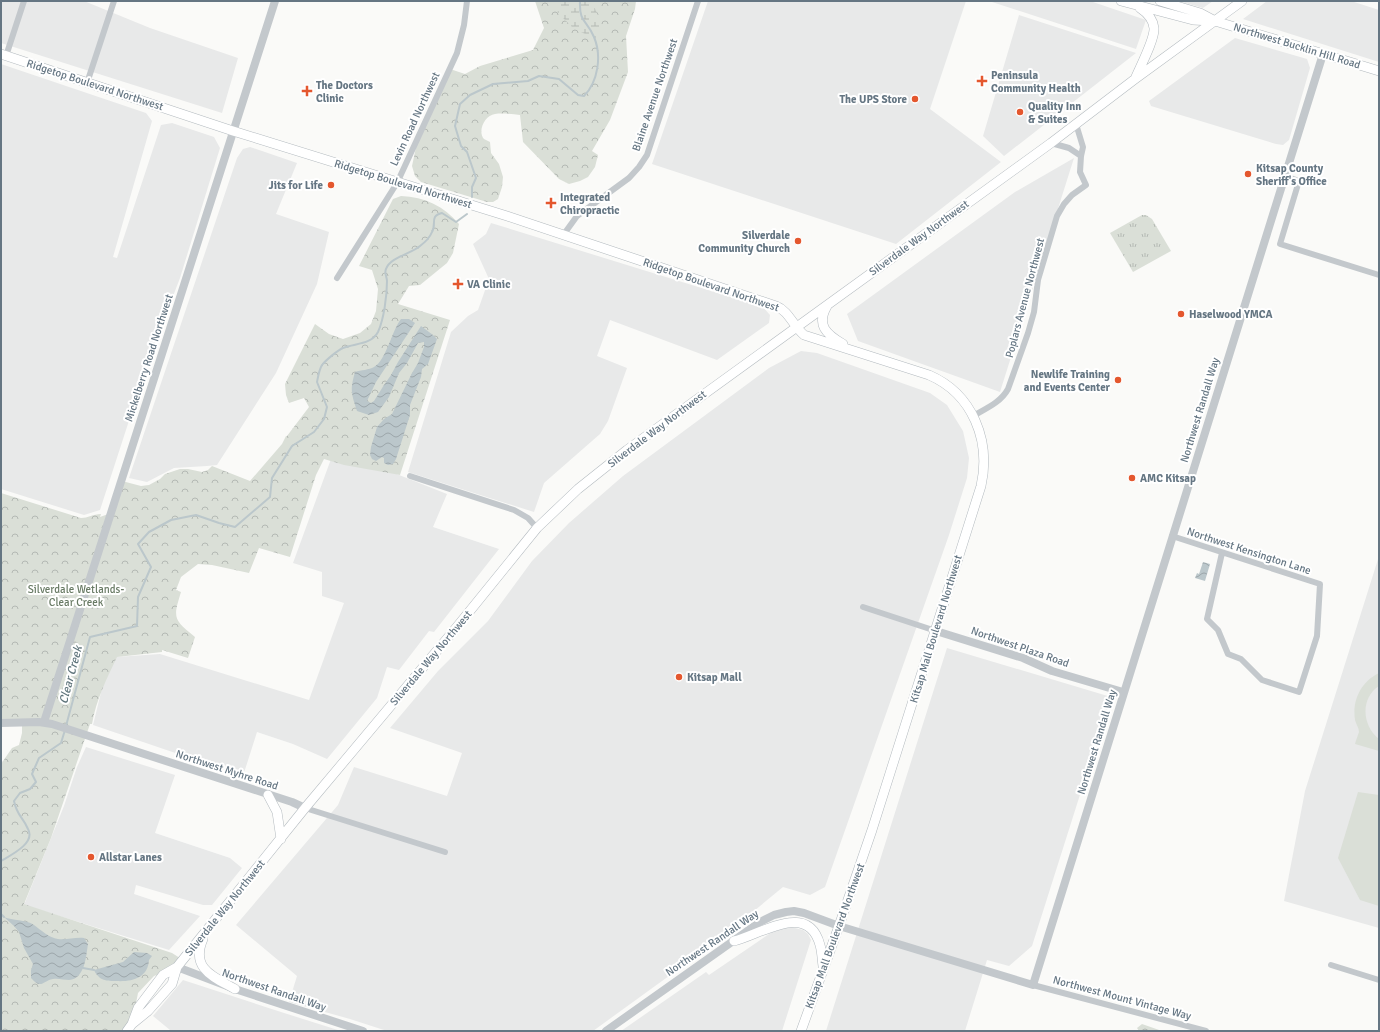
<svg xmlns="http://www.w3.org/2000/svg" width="1380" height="1032" viewBox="0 0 1380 1032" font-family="Signika,sans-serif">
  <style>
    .built { fill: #e8e9e9 }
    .grass { fill: url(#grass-tufts) }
    .forest { fill: url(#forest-crowns) }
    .wetland { fill: url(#wetland-marsh) }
    .pitch { fill: #dadfd7 }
    .water { fill: url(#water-waves) }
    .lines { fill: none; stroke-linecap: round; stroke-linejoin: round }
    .stream { stroke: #bbc7cb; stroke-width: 2 }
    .secondary-casing { stroke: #b3babf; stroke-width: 10 }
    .minor { stroke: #c3c8cc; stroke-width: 6 }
    .tertiary { stroke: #c3c8cc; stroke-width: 8 }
    .secondary { stroke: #fff; stroke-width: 9 }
    .poi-dot { fill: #e4572e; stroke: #fff; stroke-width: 1.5 }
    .labels { text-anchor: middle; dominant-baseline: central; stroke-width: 4; stroke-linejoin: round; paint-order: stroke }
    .street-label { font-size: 11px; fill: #657683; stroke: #fff }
    .poi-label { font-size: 11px; font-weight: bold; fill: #657683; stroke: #fff; text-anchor: start }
    .park-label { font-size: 11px; fill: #687a64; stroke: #fff }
    .water-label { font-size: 12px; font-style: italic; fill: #60757c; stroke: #fff }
  </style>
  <defs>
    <pattern id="grass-tufts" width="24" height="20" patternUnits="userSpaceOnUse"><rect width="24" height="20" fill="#dadfd7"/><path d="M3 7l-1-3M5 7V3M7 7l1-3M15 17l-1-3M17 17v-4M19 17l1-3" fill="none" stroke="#b4b9b4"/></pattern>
    <pattern id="forest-crowns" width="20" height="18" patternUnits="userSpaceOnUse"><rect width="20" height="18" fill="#dadfd7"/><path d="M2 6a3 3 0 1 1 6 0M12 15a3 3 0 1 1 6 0" fill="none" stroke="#b4b9b4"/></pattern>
    <pattern id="wetland-marsh" width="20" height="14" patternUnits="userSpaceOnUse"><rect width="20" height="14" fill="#dadfd7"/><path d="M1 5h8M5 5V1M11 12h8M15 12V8" fill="none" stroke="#b4b9b4"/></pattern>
    <pattern id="water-waves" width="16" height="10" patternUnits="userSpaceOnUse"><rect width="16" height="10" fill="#bbc7cb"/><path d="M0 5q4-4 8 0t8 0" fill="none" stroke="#9ca6aa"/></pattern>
  </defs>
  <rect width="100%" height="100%" fill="#fafaf8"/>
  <path class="built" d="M 1,1 L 84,1 L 150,28 L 238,58 L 222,113 L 1,43 Z
    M 708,1 L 966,1 L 930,109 L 1001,162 L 896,244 L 652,164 Z
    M 989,1 L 1090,1 L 1146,20 L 1136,49 Z
    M 1178,1 L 1213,1 L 1203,8 Z
    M 1267,1 L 1351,1 L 1379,10 L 1379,62 L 1243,19 Z
    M 1019,15 L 1136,53 L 1004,156 L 983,136 Z
    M 1235,38 L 1307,59 L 1310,68 L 1289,140 L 1283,145 L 1276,144 L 1151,106 L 1149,101 Z
    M 1,64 L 146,113 L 152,121 L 113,257 L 117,258 L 161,125 L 172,123 L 214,137 L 220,148 L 180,278 L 150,356 L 100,510 L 84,515 L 1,489 Z
    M 250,147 L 297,163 L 276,214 L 329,232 L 317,284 L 276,373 L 217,465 L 207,466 L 174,468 L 147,482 L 129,478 L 237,158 L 243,149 Z
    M 1074,158 L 1000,392 L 858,341 L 847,314 L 1015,192 Z
    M 491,223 L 763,307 L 770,315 L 769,323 L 717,360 L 610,320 L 597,356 L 627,368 L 608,421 L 600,434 L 544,483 L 534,512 L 408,472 L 451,332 L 468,316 L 478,310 L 489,279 L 473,244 L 486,234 Z
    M 801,351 L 817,353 L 930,393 L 947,405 L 963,431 L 969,458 L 967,478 L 949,535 L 825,887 L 810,895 L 783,887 L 720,939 L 593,1031 L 387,1031 L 350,1019 L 289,1002 L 297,976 L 236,925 L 338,805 L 354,767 L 447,796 L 462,753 L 390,728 L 438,671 L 488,621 L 532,561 L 569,523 L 623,476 L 769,368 Z
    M 331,459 L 389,471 L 447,494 L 433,527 L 499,549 L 434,632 L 429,631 L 399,670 L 387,667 L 377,698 L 327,759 L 293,744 L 257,732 L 243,776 L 93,725 L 108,664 L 116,657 L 160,654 L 309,700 L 344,603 L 322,596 L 322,572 L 293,563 Z
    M 1379,556 L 1379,928 L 1284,901 L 1305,791 Z
    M 947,648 L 1111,697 L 1032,946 L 1009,966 L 987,960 L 965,1031 L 826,1031 Z
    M 86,747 L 175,775 L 155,833 L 230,858 L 242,868 L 212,905 L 203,905 L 136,885 L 134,894 L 200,916 L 169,950 L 24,905 L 64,806 L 77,767 Z
    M 783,927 L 791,927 L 803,930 L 808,934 L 811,940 L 782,1031 L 621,1031 L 706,972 L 709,975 L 775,930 Z
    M 183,980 L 281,1012 L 341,1031 L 173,1031 L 170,1030 L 153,1016 Z"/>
  <path class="grass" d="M 1142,215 L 1146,215 L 1152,219 L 1171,251 L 1133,272 L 1110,233 Z"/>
  <path class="forest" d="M 535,1 L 636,1 L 635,9 L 626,36 L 628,72 L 610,120 L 592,151 L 598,155 L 595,167 L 588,177 L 580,181 L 569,184 L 559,179 L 523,142 L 520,115 C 512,114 502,113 495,114 C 485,115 477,131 484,139 C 486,140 488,141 490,142 L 491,153 L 499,164 L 503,177 L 502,187 L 498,199 L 493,202 L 487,202 L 421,182 L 415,176 L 412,166 L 418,138 L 450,69 L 465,74 L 480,66 L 533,50 L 544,28 Z
    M 401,196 C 425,197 444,206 459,224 L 453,253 L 447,263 L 420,285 L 409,286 L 398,304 L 450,320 L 400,475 L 344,465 L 324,459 L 316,475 L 290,557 L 259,548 L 249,573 L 212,565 L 198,564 L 181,577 L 176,590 L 181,592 C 173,618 173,619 195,637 L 188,658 L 162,650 L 162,652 L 117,657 C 107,678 96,700 92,724 L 90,724 L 51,838 L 24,904 L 172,953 L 183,960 L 177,967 L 154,976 L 138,993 L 132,1024 L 127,1031 L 1,1031 L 1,764 L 12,748 L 19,745 L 22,733 L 22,723 L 1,723 L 1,493 L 81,518 C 88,518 93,514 101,514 L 100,517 L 111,513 L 122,481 L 141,486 L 149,485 L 160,479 L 165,474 L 180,469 L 188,469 L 202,472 L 208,470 L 212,466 L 250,481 L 282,444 L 286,436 L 287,436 L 309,407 L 304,398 L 289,403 L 286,395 L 285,384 L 315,324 L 329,334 L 343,339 L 360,333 L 371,324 L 376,311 L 378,289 L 372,270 L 359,266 L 393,199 Z
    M 1142,1024 L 1162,1031 L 1139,1031 L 1137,1028 Z"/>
  <path class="wetland" d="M 555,1 L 590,1 C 596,7 601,23 601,31 L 595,39 L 573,28 L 558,13 Z"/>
  <path class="pitch" d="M 1379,673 L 1379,686 C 1360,698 1362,726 1379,739 L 1379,751 L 1355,744 C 1356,740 1358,735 1359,732 C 1359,728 1356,724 1355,720 C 1352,700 1361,682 1379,673 Z
    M 1358,792 L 1379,795 L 1379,906 L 1360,900 L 1338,858 Z"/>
  <path class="water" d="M 401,319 L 409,319 L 415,323 L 376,382 L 367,401 L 371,403 L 374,401 L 384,385 L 391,375 L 398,362 L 421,326 L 433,335 L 437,339 L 428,364 L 422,369 L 421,377 L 410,405 L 410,415 L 396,459 L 393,464 L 388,465 L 384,463 L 384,458 L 382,457 L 376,461 L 372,459 L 370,455 L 371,447 L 377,427 L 384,419 L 392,414 L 412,373 L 418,363 L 424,347 L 424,342 L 418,343 L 407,363 L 399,373 L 389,397 L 378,412 L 369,415 L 357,411 C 351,393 350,390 355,372 C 361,370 369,370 374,367 C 386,361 392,330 401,319 Z
    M 1203,562 L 1210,564 L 1205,581 L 1195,578 L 1197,573 L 1199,574 Z
    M 4,917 C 13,921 25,919 34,925 C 41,930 49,938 58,939 C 67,940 75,937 84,938 L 88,944 C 86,956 85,979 69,980 C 64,980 58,978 53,979 C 42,981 42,990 31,978 L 31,970 L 33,964 L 24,948 L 19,932 L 14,926 Z
    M 134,952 L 147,953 L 152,956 L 149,960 C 148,978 132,982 116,981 C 110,981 105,981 100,978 C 98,976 95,973 94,970 L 123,962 Z"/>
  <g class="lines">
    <path class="stream" d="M 472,197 L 472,187 L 476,178 L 467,152 L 461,146 L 455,126 L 460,104 L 470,95 L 493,84 L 528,81 L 539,76 L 559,79 L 578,95 L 584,96 C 598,82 602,56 594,37 C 587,20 579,23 580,1
      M 66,726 L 90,637 L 137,626 L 138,597 L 151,567 L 138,544 L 149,532 L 171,520 L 196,515 L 219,523 L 235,527 L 270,497 L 272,478 L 292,446 L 314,432 L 324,419 L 327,407 L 317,382 C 318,377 319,370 322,365 C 326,360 338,350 343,348 C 355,343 371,345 378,332 C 384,319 387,295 387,281 C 387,277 384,273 386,269 C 390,257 411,254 420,246 C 424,243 430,237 432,232 C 437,224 429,216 442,213 L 456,222 L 467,214
      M 1,861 C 11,855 36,843 28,829 C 23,817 17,816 14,801 L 20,793 L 30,789 L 36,782 L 32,774 L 39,758 L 61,743 L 65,730
      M 1,914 L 4,917
      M 83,968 L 94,970"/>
    <defs>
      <path id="secondary" d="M 1121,1 L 1193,20 L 1212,21
        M 1160,1 L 1200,13 L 1215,21 L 1379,71
        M 1,54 L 233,131 L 507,216 L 776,306 C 789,311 793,326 804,335 L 929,375 C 973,394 991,441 981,486 L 872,830 L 839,926 L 801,1031
        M 1135,79 C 1140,67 1155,39 1154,28 C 1153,19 1146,12 1140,8
        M 827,306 C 816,325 826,334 843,344
        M 268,795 L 277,812 L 281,839
        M 203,939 C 190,969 214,977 235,989
        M 734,941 C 760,935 808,900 820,945 C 822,952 822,959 823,966
        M 132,1024 L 138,1008 L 163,975 L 177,967
        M 127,1031 L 132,1024 L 148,1011 L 172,984 L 177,967 L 305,808 L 456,628 L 537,528 L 578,489 L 627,450 L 1051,143 L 1135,79 L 1242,1"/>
    </defs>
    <use href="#secondary" class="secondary-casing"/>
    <path class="minor" d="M 6,56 L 24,1
      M 87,83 L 114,1
      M 1051,143 L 1069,148 L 1081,156
      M 1285,176 L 1299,181 L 1280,244 L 1379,275
      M 564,234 L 577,216 L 629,178 L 639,167 L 647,155 L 698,1
      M 337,278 L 397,183 L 457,53 L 464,25 L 467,1
      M 973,416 C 987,408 1001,402 1008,389 L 1028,333 L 1034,312 L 1038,280 L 1057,216 L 1064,204 L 1072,195 L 1086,185 L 1080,172 L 1081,156 L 1083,147 L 1076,124
      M 410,476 L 514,510 L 528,518 L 537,528
      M 1172,536 L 1320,584 L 1317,636 L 1299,692 L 1262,680 L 1241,659 L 1228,654 L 1218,630 L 1207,619 L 1222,553
      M 863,607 L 936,631
      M 305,808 L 445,852
      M 1331,965 L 1379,980
      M 1033,985 L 1206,1031"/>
    <path class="tertiary" d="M 936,631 L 1023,658 L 1052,671 L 1123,692
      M 44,722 L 275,1
      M 1,723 L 39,722 L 52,724 L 292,802 L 305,808
      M 177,967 L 235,989 L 363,1031
      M 606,1031 L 760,922 L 774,915 L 786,912 L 794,911 L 804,913 L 839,926 L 1033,985 L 1323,54"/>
    <use href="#secondary" class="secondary"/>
  </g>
  <g class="poi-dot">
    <path d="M980 75h4v4h4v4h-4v4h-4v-4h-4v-4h4z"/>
    <path d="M305 85h4v4h4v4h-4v4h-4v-4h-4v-4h4z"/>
    <circle cx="915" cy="99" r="4"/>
    <circle cx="1020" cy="112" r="4"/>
    <circle cx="1248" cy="174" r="4"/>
    <circle cx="331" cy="185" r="4"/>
    <path d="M549 197h4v4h4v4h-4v4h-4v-4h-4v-4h4z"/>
    <circle cx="798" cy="241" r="4"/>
    <path d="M456 278h4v4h4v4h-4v4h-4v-4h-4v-4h4z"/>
    <circle cx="1181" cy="314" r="4"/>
    <circle cx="1118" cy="380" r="4"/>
    <circle cx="1132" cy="478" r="4"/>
    <circle cx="679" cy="677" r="4"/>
    <circle cx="91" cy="857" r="4"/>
  </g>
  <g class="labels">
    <g class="street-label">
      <text transform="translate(1297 46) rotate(17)">Northwest Bucklin Hill Road</text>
      <text transform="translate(95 85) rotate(18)">Ridgetop Boulevard Northwest</text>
      <text transform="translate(655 95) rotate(-71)">Blaine Avenue Northwest</text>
      <text transform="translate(415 119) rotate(-65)">Levin Road Northwest</text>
      <text transform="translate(403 184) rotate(17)">Ridgetop Boulevard Northwest</text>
      <text transform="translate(919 238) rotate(-36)">Silverdale Way Northwest</text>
      <text transform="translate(711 285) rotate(19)">Ridgetop Boulevard Northwest</text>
      <text transform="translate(1025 298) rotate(-75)">Poplars Avenue Northwest</text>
      <text transform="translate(149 358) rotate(-72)">Mickelberry Road Northwest</text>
      <text transform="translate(1200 410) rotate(-73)">Northwest Randall Way</text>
      <text transform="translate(657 429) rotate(-37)">Silverdale Way Northwest</text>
      <text transform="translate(1249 551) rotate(18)">Northwest Kensington Lane</text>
      <text transform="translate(936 629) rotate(-73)">Kitsap Mall Boulevard Northwest</text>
      <text transform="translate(1020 647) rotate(19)">Northwest Plaza Road</text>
      <text transform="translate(431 658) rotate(-50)">Silverdale Way Northwest</text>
      <text transform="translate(1097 742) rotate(-73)">Northwest Randall Way</text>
      <text transform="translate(227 770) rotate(18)">Northwest Myhre Road</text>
      <text transform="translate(225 908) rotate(-51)">Silverdale Way Northwest</text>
      <text transform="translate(835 936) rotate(-70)">Kitsap Mall Boulevard Northwest</text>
      <text transform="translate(712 943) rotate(-34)">Northwest Randall Way</text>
      <text transform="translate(274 990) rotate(19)">Northwest Randall Way</text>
      <text transform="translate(1122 998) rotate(15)">Northwest Mount Vintage Way</text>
    </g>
    <g class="poi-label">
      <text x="991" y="75">Peninsula<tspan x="991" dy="13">Community Health</tspan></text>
      <text x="316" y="85">The Doctors<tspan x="316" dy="13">Clinic</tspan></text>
      <text x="907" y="99" text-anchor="end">The UPS Store</text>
      <text x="1028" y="106">Quality Inn<tspan x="1028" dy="13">&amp; Suites</tspan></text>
      <text x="1256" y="168">Kitsap County<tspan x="1256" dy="13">Sheriff's Office</tspan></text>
      <text x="323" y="185" text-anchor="end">Jits for Life</text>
      <text x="560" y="197">Integrated<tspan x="560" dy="13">Chiropractic</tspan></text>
      <text x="790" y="235" text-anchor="end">Silverdale<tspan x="790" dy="13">Community Church</tspan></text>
      <text x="467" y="284">VA Clinic</text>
      <text x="1189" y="314">Haselwood YMCA</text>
      <text x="1110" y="374" text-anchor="end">Newlife Training<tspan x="1110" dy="13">and Events Center</tspan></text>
      <text x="1140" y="478">AMC Kitsap</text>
      <text x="687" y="677">Kitsap Mall</text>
      <text x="99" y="857">Allstar Lanes</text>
    </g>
    <g class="park-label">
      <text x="76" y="589">Silverdale Wetlands-<tspan x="76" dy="13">Clear Creek</tspan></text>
    </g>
    <g class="water-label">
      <text transform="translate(71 675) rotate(-75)">Clear Creek</text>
    </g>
  </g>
  <rect width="1380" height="1032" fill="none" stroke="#657683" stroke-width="4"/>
</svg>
